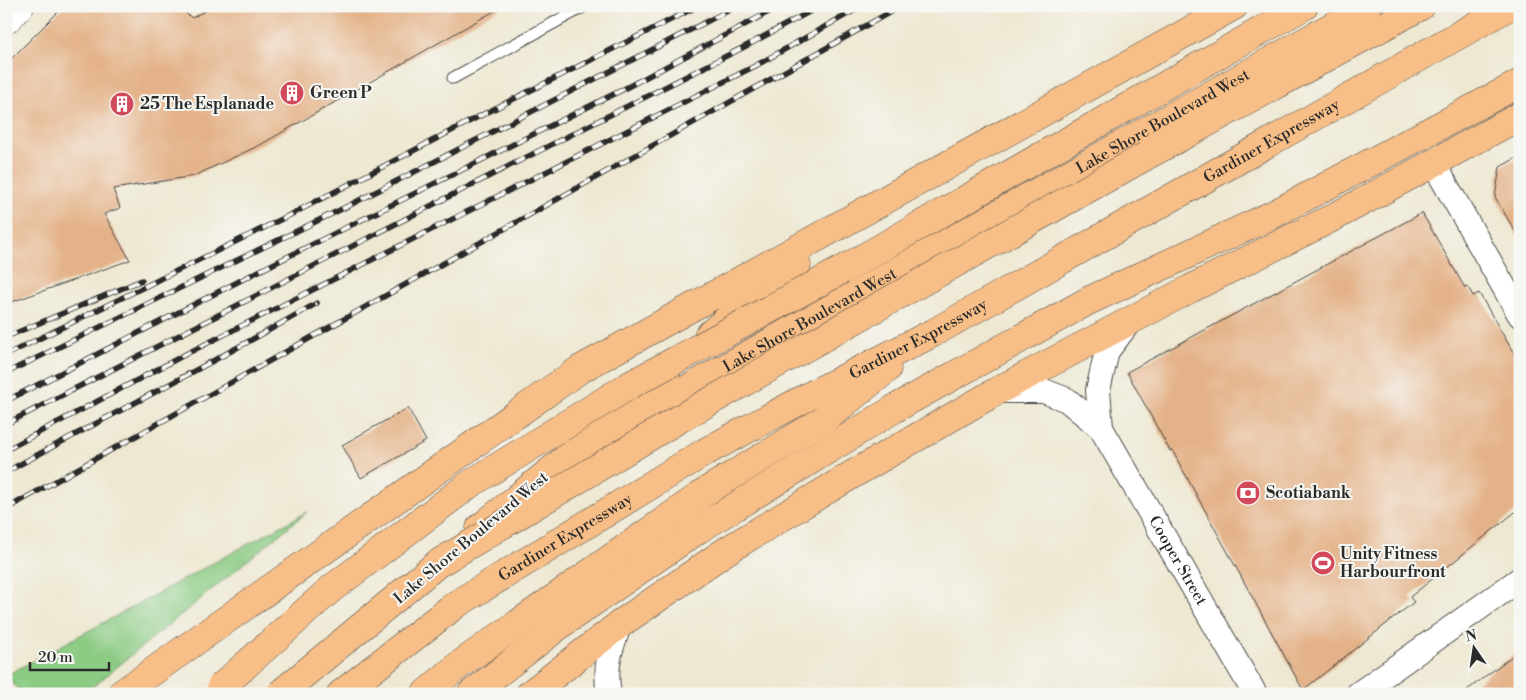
<svg xmlns="http://www.w3.org/2000/svg" width="1526" height="700" viewBox="0 0 1526 700" font-family="'Libre Bodoni',serif">
  <style>
    .green { fill: #8bcb83; stroke: #5b7b57 }
    .building { fill: #e4b288 }
    .lines { fill: none; stroke-linecap: round; stroke-linejoin: round }
    .service-casing { stroke: #484744; stroke-width: 13 }
    .minor-casing { stroke: #484744; stroke-width: 26 }
    .tertiary-casing { stroke: #484744; stroke-width: 29 }
    .trunk-casing { stroke: #484744; stroke-width: 29 }
    .motorway-casing { stroke: #484744; stroke-width: 29 }
    .service { stroke: #fff; stroke-width: 11 }
    .minor { stroke: #fff; stroke-width: 24 }
    .tertiary { stroke: #fff; stroke-width: 28 }
    .trunk { stroke: #f7be87; stroke-width: 28 }
    .motorway { stroke: #f7be87; stroke-width: 28 }
    .rail-casing { stroke: #2b2b2b; stroke-width: 5.5 }
    .rail { stroke: #f6f6f2; stroke-width: 4; stroke-dasharray: 11; stroke-linecap: butt }
    .motorway-bridge-casing { stroke: #484744; stroke-width: 29; stroke-linecap: butt }
    .motorway-bridge { stroke: #f7be87; stroke-width: 28 }
    .labels { text-anchor: middle; dominant-baseline: central; stroke-width: 4; stroke-linejoin: round; paint-order: stroke }
    .poi-label { font-size: 16px; font-weight: bold; fill: #2b2b2b; stroke: #f6f6f2; text-anchor: start }
    .street-label { font-size: 16px; fill: #2b2b2b; stroke: #f6f6f2 }
  </style>
  <rect width="100%" height="100%" fill="#f6f6f2"/>
  <filter id="ink" filterUnits="userSpaceOnUse"><feTurbulence type="fractalNoise" baseFrequency=".02" numOctaves="2"/><feDisplacementMap in="SourceGraphic" scale="10" xChannelSelector="R" yChannelSelector="G"/><feConvolveMatrix kernelMatrix="1 2 1 2 8 2 1 2 1" color-interpolation-filters="sRGB"/></filter>
  <filter id="wash" filterUnits="userSpaceOnUse"><feTurbulence type="fractalNoise" baseFrequency=".0096" numOctaves="4" result="noise"/><feDisplacementMap in="SourceGraphic" scale="20" xChannelSelector="R" yChannelSelector="G"/><feGaussianBlur stdDeviation="1.12" result="paint"/><feColorMatrix in="noise" values="0 0 0 0 0 0 0 0 0 0 0 0 0 0 0 0 0 1.4 0 .05"/><feComposite in="paint" operator="in"/></filter>
  <g filter="url(#wash)">
    <rect width="100%" height="100%" fill="#eee8d2"/>
    <path class="green" d="M 307,512 L 84,694 L 21,694 L 7,675 Z"/>
    <g id="blocks">
      <path class="building" d="M 64,6 L 177,6 L 192,18 L 213,6 L 503,6 L 260,145 L 194,176 L 113,189 L 120,208 L 104,214 L 130,260 L 6,304 L 6,64 Z
        M 1520,156 L 1520,240 L 1495,197 L 1500,167 Z
        M 1422,213 L 1465,288 L 1468,287 L 1473,296 L 1479,293 L 1520,364 L 1520,508 L 1410,597 L 1414,602 L 1303,690 L 1172,450 L 1170,451 L 1127,372 Z
        M 408,408 L 426,441 L 361,478 L 342,445 Z
        M 1520,650 L 1520,694 L 1462,694 Z"/>
    </g>
  </g>
  <g filter="url(#ink)">
    <use href="#blocks" fill-opacity="0" stroke="#484744" stroke-width="1"/>
    <g class="lines">
      <defs>
        <path id="service" d="M 453,78 L 585,6"/>
        <g id="minor">
          <path d="M 1434,164 L 1520,315"/>
          <path id="s1" d="M 997,391 L 1044,391 L 1067,400 L 1101,428 L 1255,694"/>
          <path d="M 1101,428 L 1098,390 L 1107,351 L 1130,321"/>
          <path d="M 609,694 C 604,667 610,649 620,624"/>
          <path d="M 1358,694 L 1520,579"/>
        </g>
        <path id="tertiary" d="M 6,20 L 20,6"/>
        <g id="trunk">
          <path id="s2" d="M 480,528 L 570,455 L 1368,6"/>
          <path d="M 530,694 L 620,624 L 726,551 L 855,473 L 997,391 L 1190,289 L 1334,217 L 1520,116"/>
        </g>
        <g id="motorway">
          <path d="M 1146,156 L 1421,6"/>
          <path d="M 842,270 L 1304,6"/>
          <path d="M 708,336 L 746,303 L 797,265"/>
          <path d="M 570,455 L 667,371"/>
          <path d="M 121,694 L 579,370 L 1234,6"/>
          <path id="s3" d="M 341,694 L 455,605 L 705,452 L 809,396 L 933,333 L 1510,6"/>
          <path d="M 425,694 L 459,665 L 708,490 L 825,419 L 887,369"/>
          <path d="M 471,694 L 564,622 L 699,529 L 894,409 L 1088,301 L 1272,215 L 1520,83"/>
        </g>
      </defs>
      <use href="#service" class="service-casing"/>
      <use href="#minor" class="minor-casing"/>
      <use href="#tertiary" class="tertiary-casing"/>
      <use href="#trunk" class="trunk-casing"/>
      <use href="#motorway" class="motorway-casing"/>
      <use href="#service" class="service"/>
      <use href="#minor" class="minor"/>
      <use href="#tertiary" class="tertiary"/>
      <use href="#trunk" class="trunk"/>
      <use href="#motorway" class="motorway"/>
      <defs>
        <path id="rail" d="M 6,337 L 142,280
          M 6,355 L 294,213 L 478,117 L 698,6
          M 6,373 L 350,205 L 737,6
          M 6,401 L 255,273 L 620,91 L 780,6
          M 6,424 L 452,195 L 748,45 L 820,6
          M 6,450 L 186,354 L 755,66 L 862,6
          M 6,472 C 110,415 215,362 317,303
          M 6,509 L 901,6"/>
      </defs>
      <use href="#rail" class="rail-casing"/>
      <use href="#rail" class="rail"/>
      <defs>
        <path id="motorway-bridge" d="M 221,687 L 331,589 L 470,484 L 630,385 L 842,270
          M 280,694 L 437,564 L 684,416 L 1146,156"/>
      </defs>
      <use href="#motorway-bridge" class="motorway-bridge-casing"/>
      <use href="#motorway-bridge" class="motorway-bridge"/>
    </g>
  </g>
  <defs>
    <symbol id="building-disc" viewBox="-11 -11 22 22"><circle r="9.5" fill="#d1495b" stroke="#f6f6f2"/><path d="M-4-6H4V6H1V3H-1V6H-4ZM-2.5-4.3h1.7v1.8h-1.7ZM.8-4.3h1.7v1.8H.8ZM-2.5-1h1.7V.8h-1.7ZM.8-1h1.7V.8H.8Z" fill="#fff"/></symbol>
    <symbol id="bank-disc" viewBox="-11 -11 22 22"><circle r="9.5" fill="#d1495b" stroke="#f6f6f2"/><path d="M-6-4H6V4H-6ZM0-2.3a2.3 2.3 0 1 0 0 4.6a2.3 2.3 0 1 0 0-4.6Z" fill="#fff"/></symbol>
    <symbol id="stadium-disc" viewBox="-11 -11 22 22"><circle r="9.5" fill="#d1495b" stroke="#f6f6f2"/><path d="M0-5a6.5 5 0 1 0 0 10a6.5 5 0 1 0 0-10ZM-3.5-1.8h7v3.6h-7Z" fill="#fff"/></symbol>
  </defs>
  <g fill-rule="evenodd">
    <use href="#building-disc" x="278" y="79" width="28" height="28"/>
    <use href="#building-disc" x="108" y="90" width="28" height="28"/>
    <use href="#bank-disc" x="1234" y="479" width="28" height="28"/>
    <use href="#stadium-disc" x="1309" y="549" width="28" height="28"/>
  </g>
  <g class="labels">
    <g class="poi-label">
      <text x="310" y="93">Green P</text>
      <text x="140" y="104">25 The Esplanade</text>
      <text x="1266" y="493">Scotiabank</text>
      <text x="1340" y="554">Unity Fitness<tspan x="1340" dy="18">Harbourfront</tspan></text>
    </g>
    <g class="street-label">
      <text stroke="none"><textPath href="#s2" startOffset="796">Lake Shore Boulevard West</textPath></text>
      <text stroke="none"><textPath href="#s3" startOffset="1084">Gardiner Expressway</textPath></text>
      <text stroke="none"><textPath href="#s2" startOffset="391">Lake Shore Boulevard West</textPath></text>
      <text stroke="none"><textPath href="#s3" startOffset="679">Gardiner Expressway</textPath></text>
      <text stroke="none"><textPath href="#s3" startOffset="274">Gardiner Expressway</textPath></text>
      <text transform="translate(471 538) rotate(-40)">Lake Shore Boulevard West</text>
      <text stroke="none"><textPath href="#s1" startOffset="269">Cooper Street</textPath></text>
    </g>
  </g>
  <rect width="1526" height="700" fill="none" stroke="#f6f6f2" stroke-width="25"/>
  <g transform="translate(1474 648) rotate(347)" stroke="#f6f6f2" stroke-width="4" paint-order="stroke">
  <path d="M0-4L9 19L0 12L-9 19Z" fill="#2b2b2b"/>
  <text y="-8" font-size="14" font-weight="bold" text-anchor="middle" fill="#2b2b2b">N</text>
  </g>
  <path d="M30 662v8h79v-8" fill="none" stroke="#2b2b2b" stroke-width="2.5"/>
  <text x="38" y="662" font-size="15" fill="#2b2b2b" stroke="#f6f6f2" stroke-width="4" paint-order="stroke">20 m</text>
</svg>
